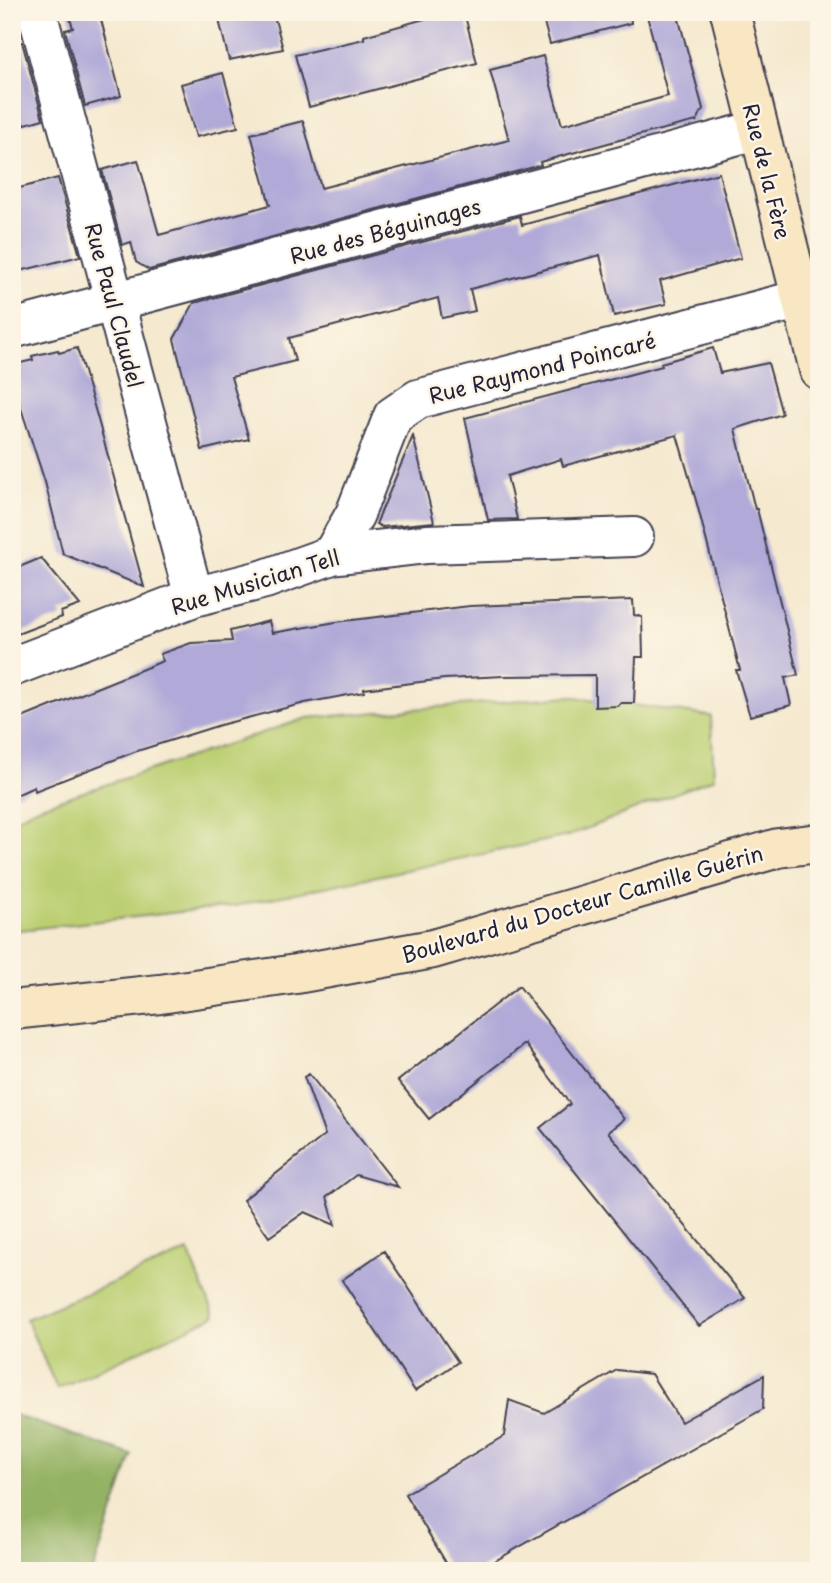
<svg xmlns="http://www.w3.org/2000/svg" width="831" height="1583" viewBox="0 0 831 1583" font-family="'Playpen Sans',sans-serif">
  <style>
    .green { fill: #bbcf72; stroke: #6e7856; stroke-width: 2 }
    .forest { fill: #94b264; stroke: #5b6a50; stroke-width: 2 }
    .building { fill: #b1aad8 }
    .lines { fill: none; stroke-linecap: round; stroke-linejoin: round }
    .minor-casing { stroke: #424051; stroke-width: 42 }
    .secondary-casing { stroke: #424051; stroke-width: 42 }
    .minor { stroke: #fff; stroke-width: 38 }
    .secondary { stroke: #f9e7c3; stroke-width: 38 }
    .labels { text-anchor: middle; dominant-baseline: central; stroke-width: 5; stroke-linejoin: round; paint-order: stroke }
    .street-label { font-size: 21px; fill: #22223b; stroke: #fcf5e5 }
  </style>
  <rect width="100%" height="100%" fill="#fcf5e5"/>
  <filter id="ink" filterUnits="userSpaceOnUse"><feTurbulence type="fractalNoise" baseFrequency=".0143" numOctaves="2"/><feDisplacementMap in="SourceGraphic" scale="14" xChannelSelector="R" yChannelSelector="G"/><feConvolveMatrix kernelMatrix="1 2 1 2 8 2 1 2 1" color-interpolation-filters="sRGB"/></filter>
  <filter id="wash" filterUnits="userSpaceOnUse"><feTurbulence type="fractalNoise" baseFrequency=".00686" numOctaves="4" result="noise"/><feDisplacementMap in="SourceGraphic" scale="28" xChannelSelector="R" yChannelSelector="G"/><feGaussianBlur stdDeviation="1.57" result="paint"/><feColorMatrix in="noise" values="0 0 0 0 0 0 0 0 0 0 0 0 0 0 0 0 0 1.4 0 .05"/><feComposite in="paint" operator="in"/></filter>
  <g filter="url(#wash)">
    <rect width="100%" height="100%" fill="#f5e9cf"/>
    <path class="green" d="M 569,696 L 711,716 L 714,778 L 568,836 L 234,906 L 12,931 L 12,821 L 35,808 L 307,718 Z
      M 188,1251 L 215,1316 L 57,1389 L 26,1319 Z"/>
    <path class="forest" d="M 12,1414 L 132,1455 L 93,1571 L 12,1571 Z"/>
    <g id="blocks">
      <path class="building" d="M 68,12 L 99,12 L 121,96 L 85,106 L 65,30 L 73,28 Z
        M 248,12 L 273,12 L 283,49 L 229,60 L 219,20 Z
        M 449,12 L 464,12 L 477,63 L 309,107 L 295,55 L 364,39 L 364,36 Z
        M 541,12 L 630,12 L 631,23 L 550,44 Z
        M 646,12 L 677,12 L 703,109 L 697,121 L 619,140 L 540,162 L 541,165 L 149,270 L 136,262 L 131,242 L 122,245 L 102,170 L 138,160 L 159,235 L 270,205 L 251,134 L 303,121 L 321,188 L 509,140 L 490,70 L 543,56 L 562,125 L 668,96 Z
        M 22,42 L 43,119 L 12,128 L 12,45 Z
        M 223,73 L 238,127 L 196,137 L 181,84 Z
        M 719,173 L 741,258 L 660,281 L 666,304 L 614,316 L 600,255 L 470,289 L 475,311 L 442,318 L 438,298 L 289,338 L 295,361 L 231,377 L 249,439 L 202,450 L 174,339 L 194,303 L 520,216 L 522,225 Z
        M 58,178 L 80,256 L 12,273 L 12,190 Z
        M 77,348 L 97,416 L 144,587 L 63,554 L 45,482 L 19,402 L 12,403 L 12,365 L 33,360 L 32,356 L 58,350 L 59,353 Z
        M 713,348 L 720,373 L 768,363 L 782,414 L 735,429 L 755,509 L 757,509 L 798,675 L 785,678 L 791,705 L 750,716 L 736,670 L 740,670 L 697,504 L 677,435 L 563,466 L 561,459 L 507,476 L 517,519 L 488,520 L 465,418 L 662,366 L 661,363 Z
        M 413,436 L 434,522 L 382,527 L 376,524 Z
        M 41,558 L 80,605 L 61,612 L 62,617 L 12,636 L 12,570 Z
        M 633,600 L 634,615 L 642,617 L 643,657 L 636,657 L 634,703 L 621,703 L 618,706 L 595,707 L 595,675 L 504,676 L 444,679 L 364,689 L 364,692 L 305,703 L 220,725 L 134,752 L 35,791 L 34,787 L 12,797 L 12,722 L 163,661 L 160,654 L 191,643 L 232,641 L 230,631 L 269,621 L 272,633 L 336,622 L 470,606 Z
        M 519,986 L 624,1119 L 608,1132 L 745,1298 L 699,1326 L 540,1128 L 570,1104 L 525,1044 L 429,1119 L 398,1081 Z
        M 309,1074 L 398,1187 L 356,1175 L 327,1197 L 335,1225 L 305,1212 L 269,1237 L 243,1200 L 325,1135 L 304,1077 Z
        M 384,1251 L 458,1362 L 415,1391 L 342,1280 Z
        M 617,1370 L 651,1374 L 681,1422 L 764,1375 L 763,1409 L 477,1571 L 451,1571 L 405,1494 L 504,1436 L 509,1400 L 544,1413 Z"/>
    </g>
  </g>
  <g filter="url(#ink)">
    <use href="#blocks" fill-opacity="0" stroke="#424051" stroke-width="2"/>
    <g class="lines">
      <defs>
        <path id="minor" d="M 37,12 L 194,597
          M 12,329 L 757,130
          M 332,555 L 355,514 L 393,416 L 418,399 L 801,299
          M 12,667 L 194,597 L 265,579 L 332,555 L 427,544 L 634,537"/>
        <path id="secondary" d="M 730,12 L 819,370
          M 12,1010 L 160,994 L 296,974 L 433,949 L 778,848 L 819,843"/>
      </defs>
      <use href="#minor" class="minor-casing"/>
      <use href="#secondary" class="secondary-casing"/>
      <use href="#minor" class="minor"/>
      <use href="#secondary" class="secondary"/>
    </g>
  </g>
  <g class="labels">
    <g class="street-label">
      <text transform="translate(768 171) rotate(76)">Rue de la Fère</text>
      <text transform="translate(385 230) rotate(-15)">Rue des Béguinages</text>
      <text transform="translate(115 305) rotate(75)">Rue Paul Claudel</text>
      <text transform="translate(542 367) rotate(-14)">Rue Raymond Poincaré</text>
      <text transform="translate(255 581) rotate(-17)">Rue Musician Tell</text>
      <text transform="translate(582 903) rotate(-16)">Boulevard du Docteur Camille Guérin</text>
    </g>
  </g>
  <rect width="831" height="1583" fill="none" stroke="#fcf5e5" stroke-width="42"/>
</svg>
